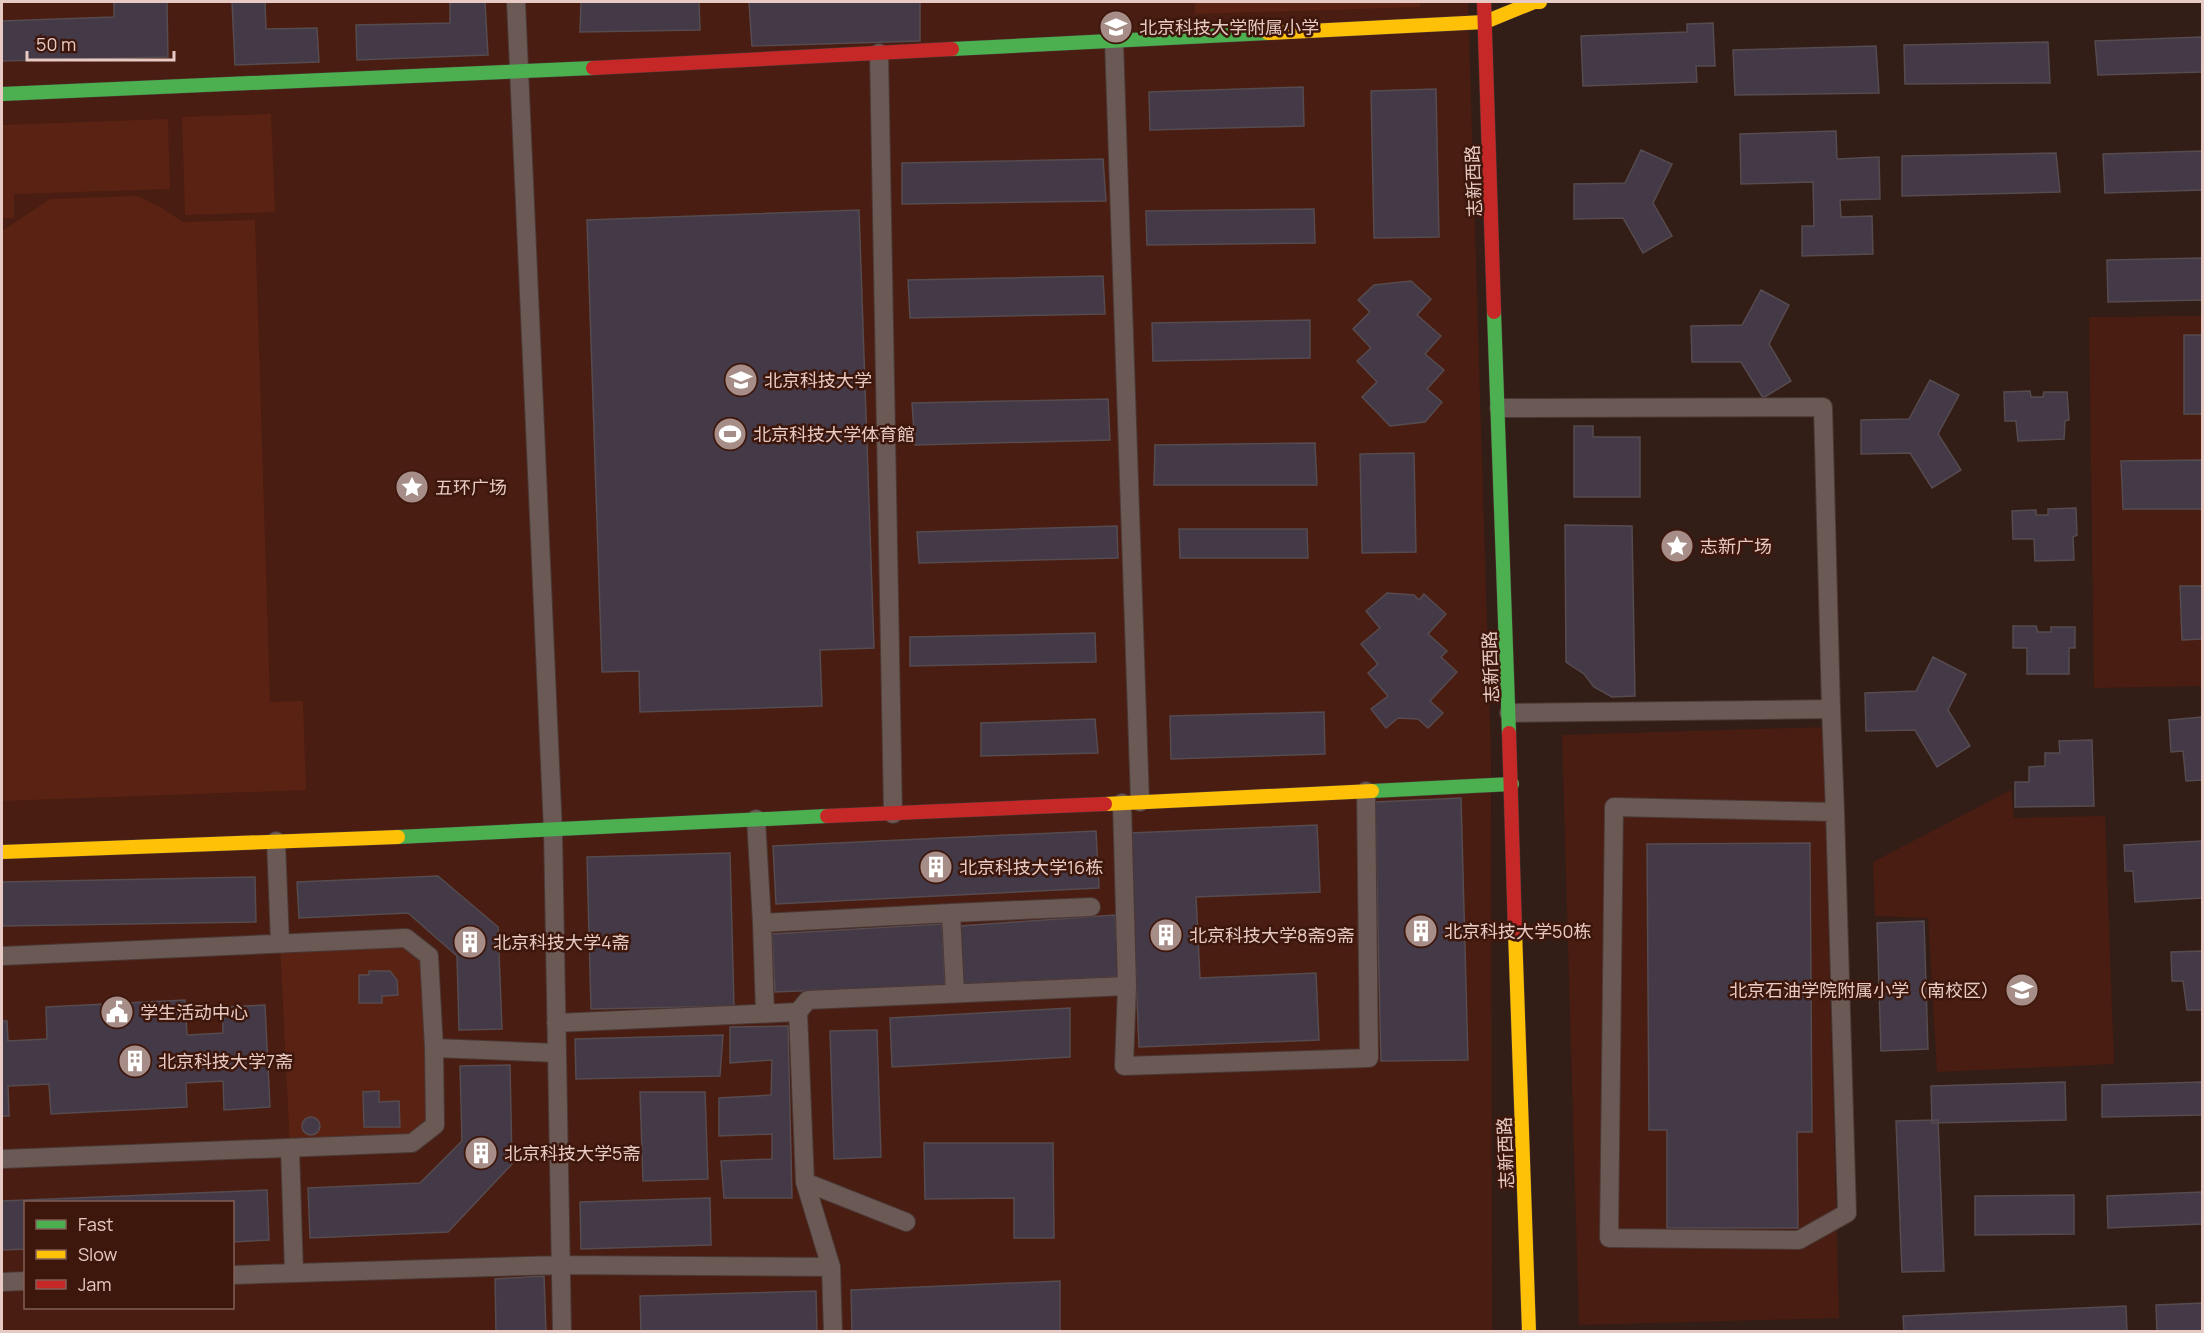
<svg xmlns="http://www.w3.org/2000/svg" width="2204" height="1333" viewBox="0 0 2204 1333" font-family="Manrope,'Noto Sans SC',sans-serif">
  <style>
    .built { fill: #491d12; fill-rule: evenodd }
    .green { fill: #5a2213 }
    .building { fill: #443946; stroke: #564b4f; stroke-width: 1.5 }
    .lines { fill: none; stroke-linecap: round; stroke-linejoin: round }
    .street-casing { stroke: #4b3834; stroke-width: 20 }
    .fast-casing { stroke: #4b3834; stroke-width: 15 }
    .slow-casing { stroke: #4b3834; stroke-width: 15 }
    .jam-casing { stroke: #4b3834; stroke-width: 15 }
    .street { stroke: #6b5955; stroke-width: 18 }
    .fast { stroke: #4caf50; stroke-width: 14 }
    .slow { stroke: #ffc107; stroke-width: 14 }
    .jam { stroke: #c62828; stroke-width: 14 }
    .labels { text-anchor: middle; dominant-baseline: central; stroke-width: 5; stroke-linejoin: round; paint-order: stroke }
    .poi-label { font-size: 18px; fill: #e6cac3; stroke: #3e170c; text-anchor: start }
    .street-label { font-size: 18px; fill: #e6cac3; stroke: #3e170c }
  </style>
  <rect width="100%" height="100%" fill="#331d17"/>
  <path class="built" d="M 2,2 L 1468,2 L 1491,758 L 1492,1331 L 2,1332 ZM 26,1202 L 232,1202 L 232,1308 L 26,1308 Z
    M 2202,316 L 2202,686 L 2094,688 L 2089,317 Z
    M 1823,727 L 1839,1318 L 1579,1325 L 1562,735 Z
    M 2011,790 L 2014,818 L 2105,816 L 2114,1064 L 1937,1072 L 1928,918 L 1875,916 L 1873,862 Z"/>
  <path class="green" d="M 1195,2 L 1420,2 L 1420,7 L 1195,14 Z
    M 271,114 L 275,212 L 185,215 L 182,117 Z
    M 168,119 L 170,189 L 14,194 L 14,218 L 2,218 L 2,125 Z
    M 137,196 L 162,208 L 183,222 L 255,220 L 270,702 L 303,701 L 306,790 L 2,801 L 2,231 L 50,199 Z
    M 406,938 L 429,956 L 435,1125 L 412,1143 L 290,1148 L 280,943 Z"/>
  <path class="building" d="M 114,2 L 167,2 L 168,57 L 2,61 L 2,21 L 114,17 Z
    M 232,2 L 265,2 L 266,29 L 317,28 L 319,62 L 235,65 Z
    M 450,2 L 485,2 L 488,55 L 357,60 L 356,25 L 450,23 Z
    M 581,2 L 699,2 L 700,30 L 580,32 Z
    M 749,2 L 920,2 L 920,41 L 752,46 Z
    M 1713,23 L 1715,66 L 1696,66 L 1697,82 L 1583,86 L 1581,36 L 1687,32 L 1687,24 Z
    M 2202,37 L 2202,72 L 2098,75 L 2095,41 Z
    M 2048,42 L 2050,83 L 1905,84 L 1904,45 Z
    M 1876,46 L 1879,93 L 1735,95 L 1733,50 Z
    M 1303,87 L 1304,126 L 1150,130 L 1149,92 Z
    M 1436,89 L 1439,237 L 1374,238 L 1371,91 Z
    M 1836,131 L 1837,159 L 1879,157 L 1880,199 L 1840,200 L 1841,217 L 1872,216 L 1873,254 L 1802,256 L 1802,226 L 1814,226 L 1813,182 L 1741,184 L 1740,134 Z
    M 1641,150 L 1672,164 L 1653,203 L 1672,236 L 1643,253 L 1623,218 L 1574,219 L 1574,184 L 1625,183 Z
    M 2202,151 L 2202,190 L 2105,193 L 2103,154 Z
    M 2056,153 L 2060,192 L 1902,196 L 1902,156 Z
    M 1103,159 L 1106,201 L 902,204 L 902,163 Z
    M 1314,209 L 1315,243 L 1147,245 L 1146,211 Z
    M 859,210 L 874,648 L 820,650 L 822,706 L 640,712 L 639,671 L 602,672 L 587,220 Z
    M 2202,258 L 2202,300 L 2108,302 L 2107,260 Z
    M 1103,276 L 1105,314 L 910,318 L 908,280 Z
    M 1411,281 L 1431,299 L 1417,315 L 1441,336 L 1425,354 L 1444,370 L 1427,389 L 1442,402 L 1425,422 L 1390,426 L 1362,397 L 1377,382 L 1357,361 L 1371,348 L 1353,329 L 1370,312 L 1358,300 L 1374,285 Z
    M 1761,290 L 1789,305 L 1769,344 L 1791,381 L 1763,398 L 1741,362 L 1692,362 L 1691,326 L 1742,325 Z
    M 1310,320 L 1310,358 L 1153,361 L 1152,323 Z
    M 2184,335 L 2202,335 L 2202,414 L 2184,414 Z
    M 1930,380 L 1959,395 L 1938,434 L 1961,470 L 1932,488 L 1910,453 L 1861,454 L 1861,420 L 1909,419 Z
    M 2030,391 L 2031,397 L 2043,397 L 2044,392 L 2067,392 L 2069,420 L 2065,421 L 2064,439 L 2018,441 L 2016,421 L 2005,421 L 2004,392 Z
    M 1108,399 L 1110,440 L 915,445 L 912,403 Z
    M 1574,426 L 1593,426 L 1593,437 L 1640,437 L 1640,497 L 1574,497 Z
    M 1315,443 L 1317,485 L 1154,485 L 1155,445 Z
    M 1414,453 L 1416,552 L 1362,553 L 1360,454 Z
    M 2202,460 L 2202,509 L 2123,509 L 2121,461 Z
    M 2076,508 L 2077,535 L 2073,537 L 2074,560 L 2035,561 L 2034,539 L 2013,539 L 2012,511 L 2036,510 L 2036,515 L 2048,515 L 2048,509 Z
    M 1565,525 L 1632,526 L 1635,696 L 1612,697 L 1594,687 L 1584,674 L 1566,662 Z
    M 1117,526 L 1118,558 L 919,563 L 917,532 Z
    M 1179,529 L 1307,529 L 1308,558 L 1180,558 Z
    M 2180,586 L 2202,586 L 2202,639 L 2182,640 Z
    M 1387,593 L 1414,595 L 1419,600 L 1424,594 L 1446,614 L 1428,634 L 1447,651 L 1441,657 L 1457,672 L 1430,701 L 1443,713 L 1428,728 L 1418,719 L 1398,718 L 1386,728 L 1371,709 L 1388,696 L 1368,673 L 1378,664 L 1361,644 L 1380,628 L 1366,611 Z
    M 2013,626 L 2036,626 L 2038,632 L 2051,632 L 2051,627 L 2075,627 L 2075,648 L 2069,648 L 2069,674 L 2027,674 L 2027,648 L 2013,648 Z
    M 1095,633 L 1096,662 L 910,666 L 910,637 Z
    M 1933,657 L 1966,674 L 1948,710 L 1970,746 L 1937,767 L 1915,730 L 1866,731 L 1865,693 L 1916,691 Z
    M 1324,712 L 1325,754 L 1171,759 L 1170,716 Z
    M 2202,717 L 2202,780 L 2186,781 L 2183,751 L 2171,752 L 2169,720 Z
    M 1095,719 L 1098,753 L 981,756 L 981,723 Z
    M 2092,740 L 2094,806 L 2015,807 L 2015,782 L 2029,782 L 2029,767 L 2045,766 L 2045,753 L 2060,753 L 2059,741 Z
    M 1461,798 L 1468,1060 L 1381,1061 L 1375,802 Z
    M 1317,825 L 1320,892 L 1196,897 L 1200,978 L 1316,973 L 1319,1040 L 1139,1047 L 1130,833 Z
    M 1096,831 L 1099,888 L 776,904 L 773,846 Z
    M 2202,841 L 2202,898 L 2135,902 L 2133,871 L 2125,871 L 2124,845 Z
    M 1810,843 L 1812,1132 L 1797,1132 L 1798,1228 L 1667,1228 L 1667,1130 L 1649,1130 L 1647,844 Z
    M 730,853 L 734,1006 L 591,1009 L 587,857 Z
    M 438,876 L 498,927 L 502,1029 L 459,1030 L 457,956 L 408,913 L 299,918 L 297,882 Z
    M 255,877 L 256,922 L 2,926 L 2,882 Z
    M 1115,915 L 1119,977 L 963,984 L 959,926 Z
    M 1924,921 L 1928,1049 L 1881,1051 L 1877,923 Z
    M 942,924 L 945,985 L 775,992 L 772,934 Z
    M 2202,951 L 2202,1010 L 2187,1010 L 2183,981 L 2172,981 L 2171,952 Z
    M 369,971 L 390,971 L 397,980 L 398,995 L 382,996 L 382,1003 L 359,1003 L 359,975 L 369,975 Z
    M 185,1000 L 187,1035 L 223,1033 L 222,1007 L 265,1005 L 270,1107 L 224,1110 L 223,1081 L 186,1083 L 187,1107 L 51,1114 L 49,1084 L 8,1086 L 9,1116 L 2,1116 L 2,1021 L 7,1021 L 8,1041 L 47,1039 L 46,1007 Z
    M 1070,1008 L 1070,1057 L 892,1067 L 890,1018 Z
    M 788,1026 L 792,1198 L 724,1198 L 721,1161 L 772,1159 L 772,1134 L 719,1136 L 719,1098 L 771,1095 L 772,1060 L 730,1063 L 730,1027 Z
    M 877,1030 L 881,1157 L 834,1159 L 830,1031 Z
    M 723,1035 L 720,1076 L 576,1079 L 575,1039 Z
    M 510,1065 L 512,1164 L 448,1232 L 310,1238 L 308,1188 L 420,1183 L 462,1141 L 460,1066 Z
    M 2065,1082 L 2066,1120 L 1932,1123 L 1931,1086 Z
    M 2202,1082 L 2202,1115 L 2102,1117 L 2102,1085 Z
    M 379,1091 L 379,1102 L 399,1101 L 400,1127 L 364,1127 L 363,1092 Z
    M 640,1092 L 705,1092 L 708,1179 L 643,1181 Z
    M302 1126a9 9 0 1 1 18 0a9 9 0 1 1-18 0Z
    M 1938,1120 L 1944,1271 L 1902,1272 L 1896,1121 Z
    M 924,1143 L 1053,1143 L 1054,1238 L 1014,1238 L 1014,1198 L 925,1199 Z
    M 267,1190 L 269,1240 L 232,1242 L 232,1202 L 26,1202 L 26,1249 L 2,1250 L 2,1201 Z
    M 2202,1192 L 2202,1224 L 2108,1228 L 2107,1196 Z
    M 2074,1195 L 2074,1234 L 1975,1235 L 1975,1196 Z
    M 710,1198 L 711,1245 L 581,1249 L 580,1202 Z
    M 544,1276 L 546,1332 L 496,1332 L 495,1279 Z
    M 1060,1281 L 1060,1332 L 852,1332 L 851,1290 Z
    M 816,1291 L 817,1332 L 641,1332 L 640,1296 Z
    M 2202,1303 L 2202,1332 L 2157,1332 L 2156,1305 Z
    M 2126,1306 L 2127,1332 L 1904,1332 L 1903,1316 Z"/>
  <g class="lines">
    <defs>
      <path id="street" d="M 516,2 L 553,831 L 562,1332
        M 1114,41 L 1140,802
        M 879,53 L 893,814
        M 1499,408 L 1823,407 L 1831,709 L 1509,713
        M 1831,709 L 1835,812 L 1614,807 L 1609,1238 L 1799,1240 L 1847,1213 L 1835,812
        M 756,819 L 762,923
        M 276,841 L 280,943
        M 2,956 L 406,938 L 429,956 L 434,1048 L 557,1053
        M 1127,986 L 1124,1066 L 1369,1058 L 1366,791
        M 955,993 L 951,913 L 1091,907
        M 765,1012 L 762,923 L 951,913
        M 798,1012 L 805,1182 L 906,1222
        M 556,1023 L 798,1012 L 808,1000 L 1127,986 L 1122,803
        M 290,1148 L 294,1273
        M 2,1159 L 412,1143 L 435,1125 L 434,1048
        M 805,1182 L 831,1267
        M 232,1275 L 561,1265 L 831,1267 L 833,1332
        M 2,1282 L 26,1281"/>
      <path id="fast" d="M 952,49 L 1268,33
        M 2,94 L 593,68
        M 1494,312 L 1509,733
        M 1372,791 L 1512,784
        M 398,837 L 827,816"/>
      <path id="slow" d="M 1268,33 L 1485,22 L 1534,2 L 1540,2
        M 1105,804 L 1372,791
        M 2,852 L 398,837
        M 1515,931 L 1529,1332"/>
      <path id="jam" d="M 1484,2 L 1494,312
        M 593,68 L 952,49
        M 1509,733 L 1515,931
        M 827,816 L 1105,804"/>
    </defs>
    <use href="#street" class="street-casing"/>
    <use href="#fast" class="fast-casing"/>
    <use href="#slow" class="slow-casing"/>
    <use href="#jam" class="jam-casing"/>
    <use href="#street" class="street"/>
    <use href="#fast" class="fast"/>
    <use href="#slow" class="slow"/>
    <use href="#jam" class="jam"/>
  </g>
  <defs>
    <symbol id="school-disc" viewBox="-11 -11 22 22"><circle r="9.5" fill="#a78d87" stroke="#3e170c"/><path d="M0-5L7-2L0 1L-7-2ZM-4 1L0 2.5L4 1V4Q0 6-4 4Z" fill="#fff"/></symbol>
    <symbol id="university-disc" viewBox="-11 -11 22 22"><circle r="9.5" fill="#a78d87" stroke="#3e170c"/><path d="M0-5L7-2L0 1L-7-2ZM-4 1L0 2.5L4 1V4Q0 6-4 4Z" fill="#fff"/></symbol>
    <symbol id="stadium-disc" viewBox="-11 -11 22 22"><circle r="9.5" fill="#a78d87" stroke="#3e170c"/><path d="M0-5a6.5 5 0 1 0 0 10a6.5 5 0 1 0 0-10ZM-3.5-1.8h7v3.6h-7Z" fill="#fff"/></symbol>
    <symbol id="sight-disc" viewBox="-11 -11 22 22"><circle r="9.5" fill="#a78d87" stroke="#3e170c"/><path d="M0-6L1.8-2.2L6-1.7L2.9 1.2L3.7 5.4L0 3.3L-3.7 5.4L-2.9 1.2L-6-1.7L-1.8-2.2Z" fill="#fff"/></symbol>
    <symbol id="building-disc" viewBox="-11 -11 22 22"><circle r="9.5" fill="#a78d87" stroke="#3e170c"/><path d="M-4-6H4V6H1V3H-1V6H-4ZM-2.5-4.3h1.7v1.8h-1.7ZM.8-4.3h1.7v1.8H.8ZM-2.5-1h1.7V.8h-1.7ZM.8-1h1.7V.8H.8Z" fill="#fff"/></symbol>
    <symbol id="civic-disc" viewBox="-11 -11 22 22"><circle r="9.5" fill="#a78d87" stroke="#3e170c"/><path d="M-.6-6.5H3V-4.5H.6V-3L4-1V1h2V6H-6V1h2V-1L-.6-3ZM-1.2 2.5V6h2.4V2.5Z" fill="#fff"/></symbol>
  </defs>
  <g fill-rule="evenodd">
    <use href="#school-disc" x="1097" y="8" width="38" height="38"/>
    <use href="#university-disc" x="722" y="361" width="38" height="38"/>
    <use href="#stadium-disc" x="711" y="415" width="38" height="38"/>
    <use href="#sight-disc" x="393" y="468" width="38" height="38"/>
    <use href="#sight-disc" x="1658" y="527" width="38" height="38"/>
    <use href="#building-disc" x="917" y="848" width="38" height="38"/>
    <use href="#building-disc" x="1402" y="912" width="38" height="38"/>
    <use href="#building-disc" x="1147" y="916" width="38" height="38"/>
    <use href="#building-disc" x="451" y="923" width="38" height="38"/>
    <use href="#school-disc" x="2003" y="971" width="38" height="38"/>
    <use href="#civic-disc" x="98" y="993" width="38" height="38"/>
    <use href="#building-disc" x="116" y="1042" width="38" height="38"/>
    <use href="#building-disc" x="462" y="1134" width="38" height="38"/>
  </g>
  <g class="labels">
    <g class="poi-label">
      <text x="1139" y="27">北京科技大学附属小学</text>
      <text x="764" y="380">北京科技大学</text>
      <text x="753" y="434">北京科技大学体育館</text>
      <text x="435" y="487">五环广场</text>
      <text x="1700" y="546">志新广场</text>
      <text x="959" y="867">北京科技大学16栋</text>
      <text x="1444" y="931">北京科技大学50栋</text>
      <text x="1189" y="935">北京科技大学8斋9斋</text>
      <text x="493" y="942">北京科技大学4斋</text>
      <text x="1999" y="990" text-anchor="end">北京石油学院附属小学（南校区）</text>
      <text x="140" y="1012">学生活动中心</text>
      <text x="158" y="1061">北京科技大学7斋</text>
      <text x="504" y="1153">北京科技大学5斋</text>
    </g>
    <g class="street-label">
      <text transform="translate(1473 181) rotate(-92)">志新西路</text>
      <text transform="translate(1490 667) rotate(-92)">志新西路</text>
      <text transform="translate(1505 1153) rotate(-92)">志新西路</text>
    </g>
  </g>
  <rect width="2204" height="1333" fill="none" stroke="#e6cac3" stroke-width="6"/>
  <rect x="24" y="1201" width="210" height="108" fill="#3e170c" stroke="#815f55" stroke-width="1.5"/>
  <rect x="36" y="1220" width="30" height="9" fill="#4caf50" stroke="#815f55" stroke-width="1.5"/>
  <text x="78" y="1231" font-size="18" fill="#e6cac3">Fast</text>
  <rect x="36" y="1250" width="30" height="9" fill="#ffc107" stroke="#815f55" stroke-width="1.5"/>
  <text x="78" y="1261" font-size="18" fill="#e6cac3">Slow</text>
  <rect x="36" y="1280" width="30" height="9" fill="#c62828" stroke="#815f55" stroke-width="1.5"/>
  <text x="78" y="1291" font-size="18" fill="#e6cac3">Jam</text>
  <path d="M27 51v9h147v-9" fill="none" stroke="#e6cac3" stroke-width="3"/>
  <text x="36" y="51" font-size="18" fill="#e6cac3" stroke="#3e170c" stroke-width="4.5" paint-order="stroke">50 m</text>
</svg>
